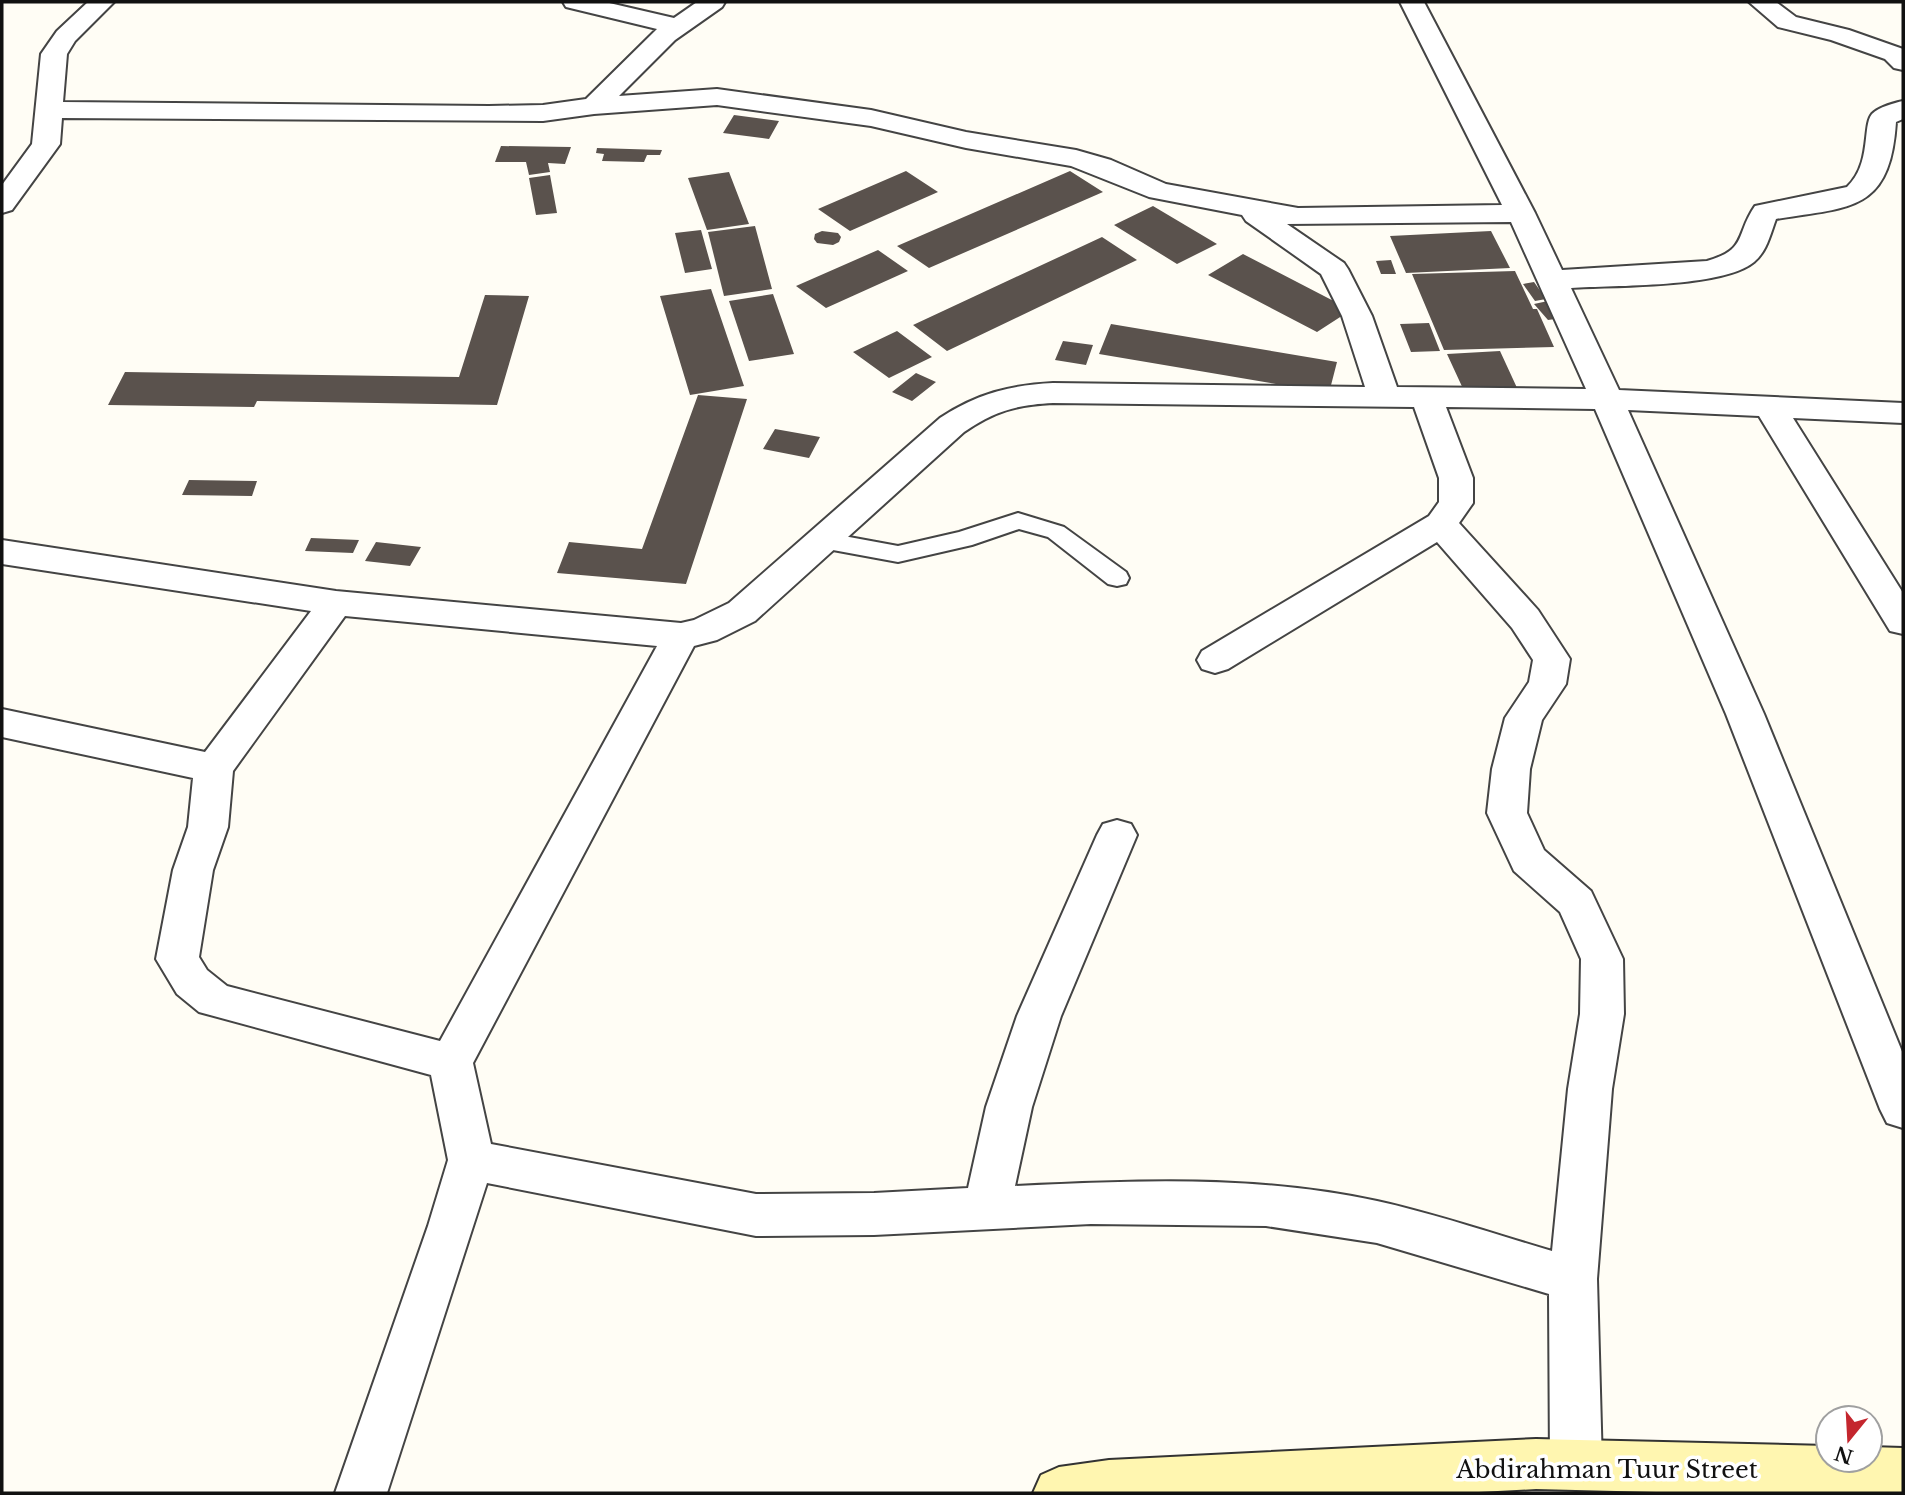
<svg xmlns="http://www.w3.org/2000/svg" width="1905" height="1495" viewBox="0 0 1905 1495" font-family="'Libre Baskerville',serif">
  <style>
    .building { fill: #5a524d }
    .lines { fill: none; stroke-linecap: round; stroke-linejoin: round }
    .lane-casing { stroke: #444; stroke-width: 4 }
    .street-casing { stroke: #444; stroke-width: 4 }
    .secondary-casing { stroke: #333; stroke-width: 4 }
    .lane { fill: #fff; fill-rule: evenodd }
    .street { fill: #fff; fill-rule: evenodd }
    .secondary { fill: #fff6b0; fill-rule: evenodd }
    .labels { text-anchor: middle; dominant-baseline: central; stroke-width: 7; stroke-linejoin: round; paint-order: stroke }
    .near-street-label { font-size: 24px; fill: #111; stroke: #fff }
  </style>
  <rect width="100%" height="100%" fill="#fffdf5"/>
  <path class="building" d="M 734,115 L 779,121 L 769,139 L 723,133 Z
    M 501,146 L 571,147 L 565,164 L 548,163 L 550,172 L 529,175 L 526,162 L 495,162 Z
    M 597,148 L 662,150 L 660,155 L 647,155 L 644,162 L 602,161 L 604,154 L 596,153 Z
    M 906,171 L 938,192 L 850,231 L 818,209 Z
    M 1070,171 L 1103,192 L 929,268 L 897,246 Z
    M 729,172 L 749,224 L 707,230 L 688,178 Z
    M 550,175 L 557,213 L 536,215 L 529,178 Z
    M 1153,206 L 1217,244 L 1177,264 L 1114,225 Z
    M 755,226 L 772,289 L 724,296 L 708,232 Z
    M 701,230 L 712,269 L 685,273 L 675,233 Z
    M 822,231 L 838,233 L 841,237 L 839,242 L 833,245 L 817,243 L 814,239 L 815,234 Z
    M 1491,231 L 1510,268 L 1406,273 L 1390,236 Z
    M 1102,237 L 1137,260 L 947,351 L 913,325 Z
    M 878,250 L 908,271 L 826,308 L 796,286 Z
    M 1243,254 L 1351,310 L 1317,332 L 1208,275 Z
    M 1391,260 L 1396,274 L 1381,274 L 1376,261 Z
    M 1515,271 L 1533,309 L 1537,309 L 1554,347 L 1444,350 L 1412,274 Z
    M 1534,282 L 1546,299 L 1535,301 L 1523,284 Z
    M 711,289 L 744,386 L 690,395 L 660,296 Z
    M 773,294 L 794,354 L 749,361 L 729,301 Z
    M 485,295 L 529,296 L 497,405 L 257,401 L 254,407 L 108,405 L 125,372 L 459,377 Z
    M 1548,301 L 1562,318 L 1548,320 L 1534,304 Z
    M 1429,323 L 1440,351 L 1411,352 L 1400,324 Z
    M 1111,324 L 1337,362 L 1329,393 L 1099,354 Z
    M 897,331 L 932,357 L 889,378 L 853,352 Z
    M 1063,341 L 1093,345 L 1086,365 L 1055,360 Z
    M 1500,351 L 1518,390 L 1465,393 L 1447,354 Z
    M 916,373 L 936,382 L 912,401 L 892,392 Z
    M 698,395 L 747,399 L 686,584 L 557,573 L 569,542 L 642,549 Z
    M 775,429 L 820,437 L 809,458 L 763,449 Z
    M 189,480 L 257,481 L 252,496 L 182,495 Z
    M 311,538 L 359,540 L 353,553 L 305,551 Z
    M 376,542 L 421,547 L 410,566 L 365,561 Z"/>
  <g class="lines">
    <defs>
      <path id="lane" d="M 1018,513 L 1064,527 L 1126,572 L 1129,578 L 1126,584 L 1117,586 L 1108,584 L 1048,537 L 1019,529 L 972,545 L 898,562 L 822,548 L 814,546 L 810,540 L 814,534 L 822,532 L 898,546 L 959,532 Z"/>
      <path id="street" d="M 88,2 L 114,2 L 75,41 L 67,54 L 63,102 L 489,106 L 543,105 L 586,99 L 657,29 L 566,7 L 563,2 L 605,2 L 674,18 L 697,2 L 725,2 L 722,7 L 675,40 L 619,96 L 717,89 L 871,110 L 966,132 L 1076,150 L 1111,160 L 1166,184 L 1298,208 L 1502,205 L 1400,2 L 1424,2 L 1535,213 L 1562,270 L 1707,261 C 1748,249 1735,235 1755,206 L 1847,187 C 1872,163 1862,126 1872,114 C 1879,107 1894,103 1903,101 L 1903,119 L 1896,122 C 1890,212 1851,207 1776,219 C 1770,235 1767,251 1754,262 C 1723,288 1613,285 1571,288 L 1619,390 L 1903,403 L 1903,423 L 1793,418 L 1903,593 L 1903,634 L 1890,631 L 1759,416 L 1628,410 L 1764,714 L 1903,1054 L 1903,1128 L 1887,1123 L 1880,1109 L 1726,714 L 1595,409 L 1446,407 L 1473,478 L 1473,503 L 1459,523 L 1538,610 L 1570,659 L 1566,684 L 1542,720 L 1530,769 L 1527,813 L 1544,850 L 1591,891 L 1623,959 L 1624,1014 L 1612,1089 L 1597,1279 L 1602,1465 L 1594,1483 L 1576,1490 L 1558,1483 L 1550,1465 L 1549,1294 L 1377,1243 L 1266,1226 L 1091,1224 L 874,1235 L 756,1236 L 487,1183 L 387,1493 L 335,1493 L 428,1226 L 448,1160 L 431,1075 L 199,1012 L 177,994 L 156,959 L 173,870 L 188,827 L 193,778 L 2,737 L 2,709 L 205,752 L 311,611 L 2,564 L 2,540 L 336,591 L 681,623 L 694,620 L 729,603 L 940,418 C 976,394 1010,385 1053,383 L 1365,387 L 1342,316 L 1321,274 L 1246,221 L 1242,215 L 1149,197 L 1071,166 L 966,148 L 871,126 L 717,105 L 594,114 L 543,121 L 62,118 L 60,144 L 12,210 L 2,213 L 2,185 L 32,144 L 41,54 L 57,31 ZM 1511,222 L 1586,389 L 1397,387 L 1372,316 L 1348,269 L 1344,263 L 1287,224 ZM 1053,403 L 1414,407 L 1439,478 L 1439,502 L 1429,516 L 1202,651 L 1197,660 L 1202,669 L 1215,673 L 1228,669 L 1437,542 L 1512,628 L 1533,660 L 1529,682 L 1505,718 L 1492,769 L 1487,813 L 1514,871 L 1560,912 L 1581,959 L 1580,1014 L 1568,1089 L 1552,1251 C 1494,1234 1436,1214 1377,1201 C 1259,1175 1135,1180 1015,1186 L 1032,1107 L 1061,1016 L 1137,835 L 1131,824 L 1117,820 L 1103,824 L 1097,835 L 1017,1016 L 986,1107 L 968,1188 L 874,1193 L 756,1194 L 491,1144 L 473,1063 L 694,646 L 717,640 L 755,621 L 964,432 C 995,411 1015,405 1053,403 ZM 345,616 L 657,646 L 440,1041 L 227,986 L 207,970 L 199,957 L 213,870 L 228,827 L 233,771 Z
        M 1749,2 L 1776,2 L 1796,17 L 1849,30 L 1903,49 L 1903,70 L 1894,68 L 1885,59 L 1831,40 L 1778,27 Z"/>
      <path id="secondary" d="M 1536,1439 L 1828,1446 L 1828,1460 L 1870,1460 L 1870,1447 L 1903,1448 L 1903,1493 L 1696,1493 L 1536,1489 L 1460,1493 L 1033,1493 L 1041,1475 L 1059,1467 L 1109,1460 Z"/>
    </defs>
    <use href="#lane" class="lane-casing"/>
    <use href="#street" class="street-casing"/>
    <use href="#secondary" class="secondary-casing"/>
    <use href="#lane" class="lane"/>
    <use href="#street" class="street"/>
    <use href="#secondary" class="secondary"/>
  </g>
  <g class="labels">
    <g class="near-street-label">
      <text x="1607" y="1469">Abdirahman Tuur Street</text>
    </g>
  </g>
  <rect width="1905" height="1495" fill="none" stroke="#111111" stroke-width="7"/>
  <g transform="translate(1849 1439) rotate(198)"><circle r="33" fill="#ffffff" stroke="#a0a0a0" stroke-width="2"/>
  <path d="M0-5L12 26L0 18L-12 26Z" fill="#c4262e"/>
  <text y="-10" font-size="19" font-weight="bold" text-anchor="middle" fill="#111111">N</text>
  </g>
</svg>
